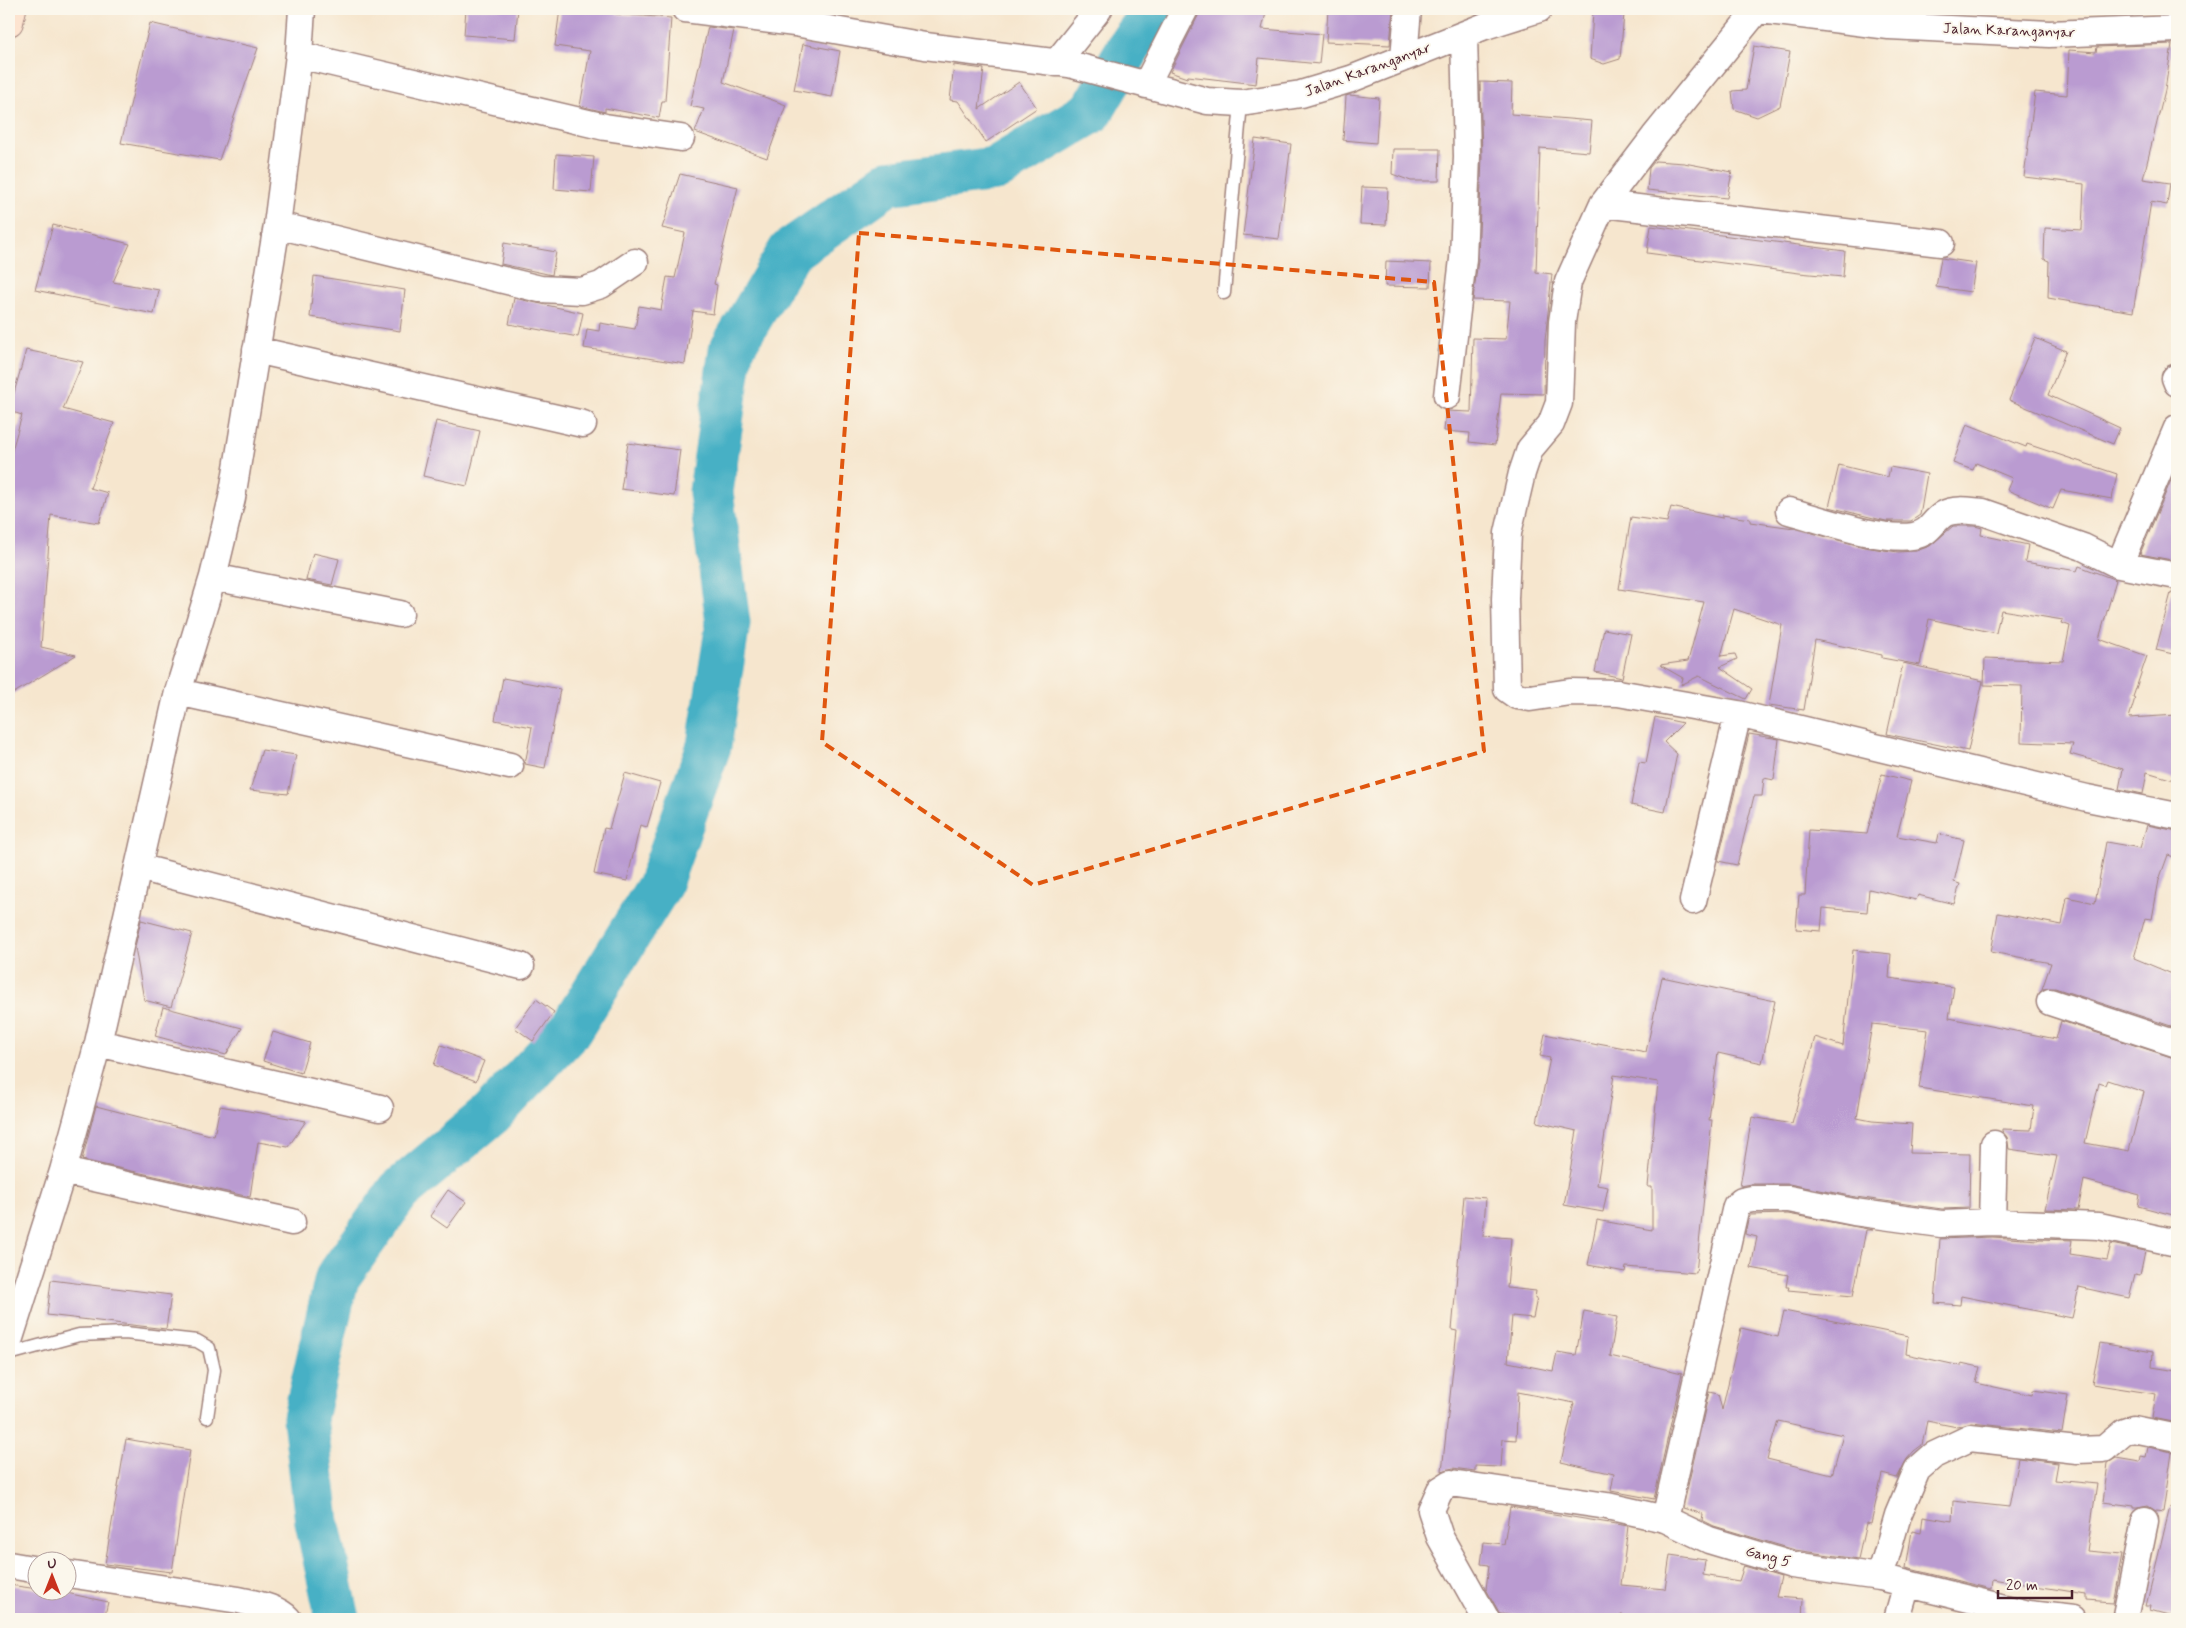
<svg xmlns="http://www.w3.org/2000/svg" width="2186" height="1628" viewBox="0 0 2186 1628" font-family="Mynerve,sans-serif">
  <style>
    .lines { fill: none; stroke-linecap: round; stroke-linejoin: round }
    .river { stroke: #46b0c5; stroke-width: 45 }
    .building { fill: #ba9bd1; fill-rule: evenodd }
    .service-casing { stroke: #a0827c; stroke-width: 15 }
    .minor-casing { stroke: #a0827c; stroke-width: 29 }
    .secondary-casing { stroke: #a0827c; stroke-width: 30 }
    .service { stroke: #fff; stroke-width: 12 }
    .minor { stroke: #fff; stroke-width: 26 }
    .secondary { stroke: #fde4d0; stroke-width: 28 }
    .marked { fill: none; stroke: #e0560e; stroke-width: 4; stroke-dasharray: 10 6; stroke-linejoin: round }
    .labels { text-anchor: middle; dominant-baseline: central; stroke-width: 4; stroke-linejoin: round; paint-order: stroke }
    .street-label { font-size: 15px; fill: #4a1f2b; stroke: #fbf7ec }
  </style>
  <rect width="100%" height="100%" fill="#fbf7ec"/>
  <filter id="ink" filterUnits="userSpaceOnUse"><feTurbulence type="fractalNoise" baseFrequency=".02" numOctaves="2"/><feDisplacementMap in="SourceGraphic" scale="10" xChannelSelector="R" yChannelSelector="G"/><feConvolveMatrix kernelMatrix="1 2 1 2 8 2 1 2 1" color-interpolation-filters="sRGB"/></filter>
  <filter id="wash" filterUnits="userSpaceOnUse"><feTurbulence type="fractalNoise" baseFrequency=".0096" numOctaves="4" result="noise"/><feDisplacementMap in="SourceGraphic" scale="20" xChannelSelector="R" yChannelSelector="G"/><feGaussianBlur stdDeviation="1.12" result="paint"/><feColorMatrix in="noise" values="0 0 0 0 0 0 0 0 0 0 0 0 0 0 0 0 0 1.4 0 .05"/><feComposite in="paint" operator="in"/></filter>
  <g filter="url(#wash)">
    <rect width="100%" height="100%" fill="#f6e6ce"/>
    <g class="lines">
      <path class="river" d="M 338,1619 L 317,1522 L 305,1418 L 337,1278 L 399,1191 L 491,1114 L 570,1030 L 659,886 L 709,746 L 728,623 L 711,492 L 731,350 L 790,251 L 888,183 L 995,169 L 1091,112 L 1134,39 L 1156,9"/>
    </g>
    <g id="blocks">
      <path class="building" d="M 466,9 L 518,9 L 515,39 L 464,35 Z
        M 560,9 L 617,9 L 616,14 L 671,18 L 665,101 L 662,101 L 659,118 L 605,108 L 605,112 L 580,106 L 590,51 L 555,46 Z
        M 1200,9 L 1267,9 L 1262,29 L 1322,34 L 1319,64 L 1259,58 L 1256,84 L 1188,76 L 1187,78 L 1170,72 L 1198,16 Z
        M 1328,9 L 1393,9 L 1390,45 L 1326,42 Z
        M 1593,12 L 1624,14 L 1620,59 L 1604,64 L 1590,59 Z
        M 150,23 L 258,48 L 219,160 L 121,143 Z
        M 708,27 L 734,30 L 723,82 L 786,105 L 767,158 L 695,132 L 704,109 L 690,106 Z
        M 803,44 L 840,51 L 832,97 L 794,90 Z
        M 2172,44 L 2165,90 L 2143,179 L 2170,183 L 2167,205 L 2151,202 L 2133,312 L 2048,298 L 2049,261 L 2044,259 L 2045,228 L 2082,230 L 2084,184 L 2024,177 L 2035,92 L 2067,95 L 2069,50 L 2096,52 L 2097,47 Z
        M 1754,46 L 1790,52 L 1780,106 L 1757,117 L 1734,109 L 1732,91 L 1746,90 Z
        M 954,65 L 984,69 L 979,109 L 1019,82 L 1037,108 L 986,142 L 958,101 L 950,100 Z
        M 1480,82 L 1512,83 L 1511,114 L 1592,121 L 1589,152 L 1540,148 L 1536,272 L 1552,274 L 1545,341 L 1544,394 L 1501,393 L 1495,445 L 1469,442 L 1470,433 L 1444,431 L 1446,411 L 1471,412 L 1473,338 L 1506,339 L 1510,301 L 1473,300 L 1478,260 L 1482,157 Z
        M 1349,95 L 1379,98 L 1376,143 L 1343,140 L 1346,96 Z
        M 1255,139 L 1291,144 L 1279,239 L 1243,235 Z
        M 1393,149 L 1440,149 L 1439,181 L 1411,181 L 1392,174 Z
        M 556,154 L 594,157 L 591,192 L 554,189 Z
        M 1655,161 L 1684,163 L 1732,172 L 1727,198 L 1647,190 L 1649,168 Z
        M 680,174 L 738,187 L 714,284 L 717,285 L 713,314 L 693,311 L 685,364 L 584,348 L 587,329 L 599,331 L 600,323 L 635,329 L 639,306 L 661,310 L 667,277 L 675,278 L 685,233 L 662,228 Z
        M 1362,187 L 1388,188 L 1386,225 L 1360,224 Z
        M 53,225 L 130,244 L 113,282 L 159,290 L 154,314 L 35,290 Z
        M 1651,226 L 1845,251 L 1843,277 L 1799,273 L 1647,253 Z
        M 504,243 L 556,252 L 552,275 L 501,264 Z
        M 1941,258 L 1976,263 L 1971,292 L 1936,287 Z
        M 1386,261 L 1431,263 L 1430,287 L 1385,286 Z
        M 314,276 L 405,290 L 400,331 L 310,317 Z
        M 514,298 L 583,313 L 578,337 L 509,324 Z
        M 2035,338 L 2066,351 L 2048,395 L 2120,428 L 2113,444 L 2009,400 Z
        M 26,350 L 83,362 L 63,409 L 114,423 L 90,488 L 108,493 L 99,523 L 51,515 L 41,647 L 76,655 L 9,696 L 9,461 L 22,415 L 9,411 Z
        M 436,421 L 480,431 L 467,486 L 423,476 Z
        M 1967,424 L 2026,447 L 2027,444 L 2117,474 L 2112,499 L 2061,490 L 2053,509 L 2007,490 L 2012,478 L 1976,463 L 1973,470 L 1953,463 Z
        M 628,443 L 680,450 L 674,496 L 621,489 Z
        M 1839,465 L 1888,477 L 1890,467 L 1927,474 L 1920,515 L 1911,521 L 1886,521 L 1829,507 Z
        M 2177,466 L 2177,561 L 2140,554 Z
        M 1671,507 L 1722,518 L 1722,515 L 1750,519 L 1750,522 L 1794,528 L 1864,547 L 1898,552 L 1916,551 L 1930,546 L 1953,526 L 1975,526 L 1982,528 L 1981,535 L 2028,545 L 2025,562 L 2077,571 L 2079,566 L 2116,580 L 2099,639 L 2147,656 L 2133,697 L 2135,698 L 2129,718 L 2177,715 L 2177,781 L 2147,772 L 2143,794 L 2119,789 L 2123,769 L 2070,754 L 2073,744 L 2021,742 L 2022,686 L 1984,685 L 1985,658 L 2063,661 L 2070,626 L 2062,623 L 2063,620 L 2001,610 L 1996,633 L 1929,619 L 1920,665 L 1882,658 L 1882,655 L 1815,640 L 1804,710 L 1769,705 L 1782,625 L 1734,609 L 1721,656 L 1735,654 L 1737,659 L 1720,667 L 1752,689 L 1746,699 L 1699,676 L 1681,685 L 1683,678 L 1660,665 L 1688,661 L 1704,602 L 1619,589 L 1631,517 L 1667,522 Z
        M 313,553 L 339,559 L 332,585 L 306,580 Z
        M 2171,593 L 2177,594 L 2177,655 L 2156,650 Z
        M 1604,629 L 1631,634 L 1622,678 L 1595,672 Z
        M 1903,663 L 1983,681 L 1968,751 L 1887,734 Z
        M 503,678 L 560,689 L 545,768 L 525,764 L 532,727 L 495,720 Z
        M 1655,717 L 1683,723 L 1664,742 L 1677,754 L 1665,812 L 1631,805 L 1639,762 L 1646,763 Z
        M 1749,734 L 1779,739 L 1774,780 L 1764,778 L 1762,796 L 1754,796 L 1737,865 L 1718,861 Z
        M 262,750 L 296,755 L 288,794 L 250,790 Z
        M 625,773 L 660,783 L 647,827 L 640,825 L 627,881 L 594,874 L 604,828 L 609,829 Z
        M 1882,774 L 1911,781 L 1897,836 L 1937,843 L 1939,834 L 1964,840 L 1954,882 L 1960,884 L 1954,904 L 1918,895 L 1916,900 L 1869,889 L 1867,912 L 1823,908 L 1821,931 L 1796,929 L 1799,895 L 1805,895 L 1809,830 L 1867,834 Z
        M 2147,825 L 2177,831 L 2177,858 L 2168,855 L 2159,880 L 2152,919 L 2145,918 L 2134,958 L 2177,976 L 2177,1028 L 2055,988 L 2042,989 L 2051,963 L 1991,952 L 1998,913 L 2062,925 L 2067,897 L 2095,903 L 2106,842 L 2140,848 Z
        M 141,920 L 192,933 L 171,1007 L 144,1000 L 135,947 Z
        M 1853,950 L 1891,954 L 1889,978 L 1954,987 L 1949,1018 L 2056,1039 L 2061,1021 L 2177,1059 L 2177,1216 L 2138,1206 L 2140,1195 L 2084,1180 L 2078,1210 L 2045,1209 L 2057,1156 L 2009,1149 L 2007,1137 L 2002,1131 L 2002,1129 L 2031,1130 L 2034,1106 L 1919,1088 L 1928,1030 L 1872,1024 L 1857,1118 L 1872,1121 L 1912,1124 L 1910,1153 L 1970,1154 L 1969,1208 L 1942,1209 L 1856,1197 L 1789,1184 L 1752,1184 L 1740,1186 L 1752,1117 L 1792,1124 L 1815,1037 L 1843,1046 ZM 2107,1080 L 2144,1092 L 2129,1151 L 2085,1143 L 2099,1083 L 2105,1085 Z
        M 1662,977 L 1775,1001 L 1762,1063 L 1718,1053 L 1709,1120 L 1712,1120 L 1696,1273 L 1626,1267 L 1625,1272 L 1588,1265 L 1597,1220 L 1652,1230 L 1652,1187 L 1648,1187 L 1658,1082 L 1614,1075 L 1597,1185 L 1608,1187 L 1603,1212 L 1564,1205 L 1577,1131 L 1537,1122 L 1550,1058 L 1540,1056 L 1545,1034 L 1598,1045 L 1598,1043 L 1646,1052 Z
        M 536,999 L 554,1012 L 533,1041 L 515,1028 Z
        M 163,1007 L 242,1028 L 226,1055 L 155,1036 Z
        M 273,1032 L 310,1043 L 301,1073 L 263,1061 Z
        M 441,1045 L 484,1061 L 476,1081 L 434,1065 Z
        M 96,1106 L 214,1136 L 220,1106 L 306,1121 L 288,1147 L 258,1142 L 250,1197 L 82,1160 Z
        M 448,1190 L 466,1202 L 447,1228 L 430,1216 Z
        M 1464,1196 L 1486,1198 L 1483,1236 L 1511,1238 L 1507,1288 L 1536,1291 L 1535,1298 L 1537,1298 L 1533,1318 L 1512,1316 L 1508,1362 L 1553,1371 L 1557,1352 L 1576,1355 L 1584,1311 L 1617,1317 L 1610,1356 L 1682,1373 L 1654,1499 L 1611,1491 L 1614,1474 L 1561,1462 L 1574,1403 L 1518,1392 L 1516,1440 L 1503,1439 L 1501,1467 L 1475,1466 L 1475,1471 L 1453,1468 L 1442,1471 L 1457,1331 L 1452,1330 Z
        M 1788,1214 L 1873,1230 L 1866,1230 L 1853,1296 L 1788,1290 L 1789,1287 L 1786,1287 L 1788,1275 L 1751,1268 L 1757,1237 L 1745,1234 L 1749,1215 Z
        M 1992,1237 L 2039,1240 L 2039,1239 L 2072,1240 L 2070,1254 L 2107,1260 L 2111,1244 L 2145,1251 L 2140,1275 L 2135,1274 L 2129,1298 L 2079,1287 L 2072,1318 L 1961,1296 L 1960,1305 L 1935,1303 L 1940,1239 Z
        M 51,1280 L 171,1295 L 166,1329 L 47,1315 Z
        M 1784,1311 L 1908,1336 L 1906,1354 L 1961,1366 L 1961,1363 L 1980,1367 L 1976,1383 L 2032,1395 L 2033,1390 L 2068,1395 L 2062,1433 L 1972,1423 L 1957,1427 L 1927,1421 L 1922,1445 L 1914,1451 L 1907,1459 L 1897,1478 L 1882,1474 L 1871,1524 L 1866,1523 L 1858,1559 L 1795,1550 L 1714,1526 L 1702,1520 L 1703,1514 L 1683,1508 L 1709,1392 L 1718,1394 L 1722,1410 L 1741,1328 L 1778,1337 ZM 1778,1421 L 1843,1435 L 1832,1475 L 1767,1459 Z
        M 2100,1343 L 2153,1352 L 2152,1367 L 2177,1371 L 2177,1423 L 2152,1418 L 2156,1394 L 2092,1384 Z
        M 126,1439 L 190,1450 L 172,1572 L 105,1564 Z
        M 2148,1447 L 2172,1452 L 2163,1512 L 2156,1511 L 2148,1506 L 2138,1508 L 2134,1508 L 2134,1506 L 2103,1502 L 2108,1463 L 2116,1458 L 2140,1462 L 2141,1456 L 2146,1457 Z
        M 2018,1458 L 2058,1463 L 2055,1480 L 2097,1484 L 2087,1551 L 2122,1554 L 2113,1602 L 2086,1600 L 2086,1594 L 1992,1579 L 1991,1589 L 1987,1588 L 1906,1568 L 1912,1531 L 1921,1533 L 1923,1516 L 1952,1521 L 1953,1501 L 2009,1507 Z
        M 1510,1507 L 1628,1526 L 1621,1585 L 1665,1589 L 1670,1555 L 1705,1560 L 1703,1575 L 1739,1581 L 1744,1566 L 1781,1577 L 1776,1597 L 1803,1599 L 1802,1619 L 1649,1619 L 1621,1615 L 1620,1619 L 1550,1619 L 1500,1614 L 1486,1589 L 1489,1565 L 1481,1564 L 1484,1542 L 1504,1544 Z
        M 2170,1507 L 2177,1508 L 2177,1618 L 2151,1611 L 2152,1606 L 2146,1606 Z
        M 9,1585 L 38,1589 L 38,1590 L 62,1592 L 108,1602 L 104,1619 L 9,1619 Z"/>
    </g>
  </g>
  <g filter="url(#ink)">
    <use href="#blocks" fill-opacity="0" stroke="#a0827c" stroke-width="1"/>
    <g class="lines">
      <defs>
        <path id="service" d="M 1224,293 L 1241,103
          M 9,1354 L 79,1335 L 125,1333 L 197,1341 L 209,1348 L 214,1370 L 207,1417"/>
        <path id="minor" d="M 685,9 L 795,23 L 925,46 L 1069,64 L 1207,101 L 1241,103 L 1301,94 L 1351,79 L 1485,26 L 1539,9
          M 1752,9 L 1889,26 L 2049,34 L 2177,29
          M 1757,10 L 1654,137 L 1603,204 L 1568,282 L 1562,322 L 1559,403 L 1551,424 L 1530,449 L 1522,473 L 1508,533 L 1505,599 L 1507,689 L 1517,696 L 1530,698 L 1570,692 L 1618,693 L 1738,714 L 2087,798 L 2177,816
          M 299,55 L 605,127 L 681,138
          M 1404,58 L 1408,9
          M 1056,63 L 1099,9
          M 1146,85 L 1185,9
          M 1603,204 L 1941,243
          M 277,225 L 540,289 L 582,291 L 601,285 L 635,262
          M 256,350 L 583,424
          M 2175,378 L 2177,383
          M 1447,396 L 1463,259 L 1467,156 L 1464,35
          M 1789,511 C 1823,520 1879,541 1913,536 C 1931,533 1931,522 1944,514 C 1954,508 1971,511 1983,512 L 2083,547 L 2119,565 L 2177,576
          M 2119,565 L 2177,428
          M 213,577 L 400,614
          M 178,692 L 510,766
          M 138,867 L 521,966
          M 1693,901 L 1738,714
          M 2050,1002 L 2177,1044
          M 98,1043 L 380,1108
          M 63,1171 L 292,1222
          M 1992,1222 L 1994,1144
          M 9,1341 L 63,1171 L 98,1043 L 178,692 L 213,577 L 232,498 L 277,225 L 299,55 L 302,9
          M 1665,1519 L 1736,1206 L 1742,1201 L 1752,1199 L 1789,1199 L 1854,1212 L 1941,1224 L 1992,1222 L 2099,1226 L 2177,1243
          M 9,1565 L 38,1570
          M 68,1574 L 239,1600 C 255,1604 277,1607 288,1619
          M 1880,1577 L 1898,1515 L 1917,1470 L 1934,1455 L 1970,1438 L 2077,1450 L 2104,1449 L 2124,1432 L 2133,1429 L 2177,1438
          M 1486,1619 L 1440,1537 L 1431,1510 L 1440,1490 L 1451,1483 L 1607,1506 L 1665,1519 L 1709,1540 L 1792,1565 L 1880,1577 L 2029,1614 L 2073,1619
          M 1897,1619 L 1907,1584
          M 2125,1619 L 2145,1521"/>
        <path id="secondary" d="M 9,22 L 12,9"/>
      </defs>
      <use href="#service" class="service-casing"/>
      <use href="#minor" class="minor-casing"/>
      <use href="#secondary" class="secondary-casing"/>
      <use href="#service" class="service"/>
      <use href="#minor" class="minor"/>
      <use href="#secondary" class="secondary"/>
    </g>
  </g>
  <path class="marked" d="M 859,233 L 1434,282 L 1484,751 L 1033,885 L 822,742 Z"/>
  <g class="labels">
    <g class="street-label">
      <text transform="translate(2009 31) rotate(2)">Jalan Karanganyar</text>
      <text transform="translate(1368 70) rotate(-20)">Jalan Karanganyar</text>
      <text transform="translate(1768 1557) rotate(15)">Gang 5</text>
    </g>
  </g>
  <rect width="2186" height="1628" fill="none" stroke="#fbf7ec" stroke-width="30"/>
  <g transform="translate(52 1576)"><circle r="24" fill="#fbf7ec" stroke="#b4a19f"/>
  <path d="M0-4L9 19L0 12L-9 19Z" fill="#c8321e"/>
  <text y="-8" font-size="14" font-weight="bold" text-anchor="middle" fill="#4a1f2b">U</text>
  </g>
  <path d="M1998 1590v8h74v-8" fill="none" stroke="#4a1f2b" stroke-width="2.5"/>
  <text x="2006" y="1590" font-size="15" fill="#4a1f2b" stroke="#fbf7ec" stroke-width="4" paint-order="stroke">20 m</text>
</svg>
